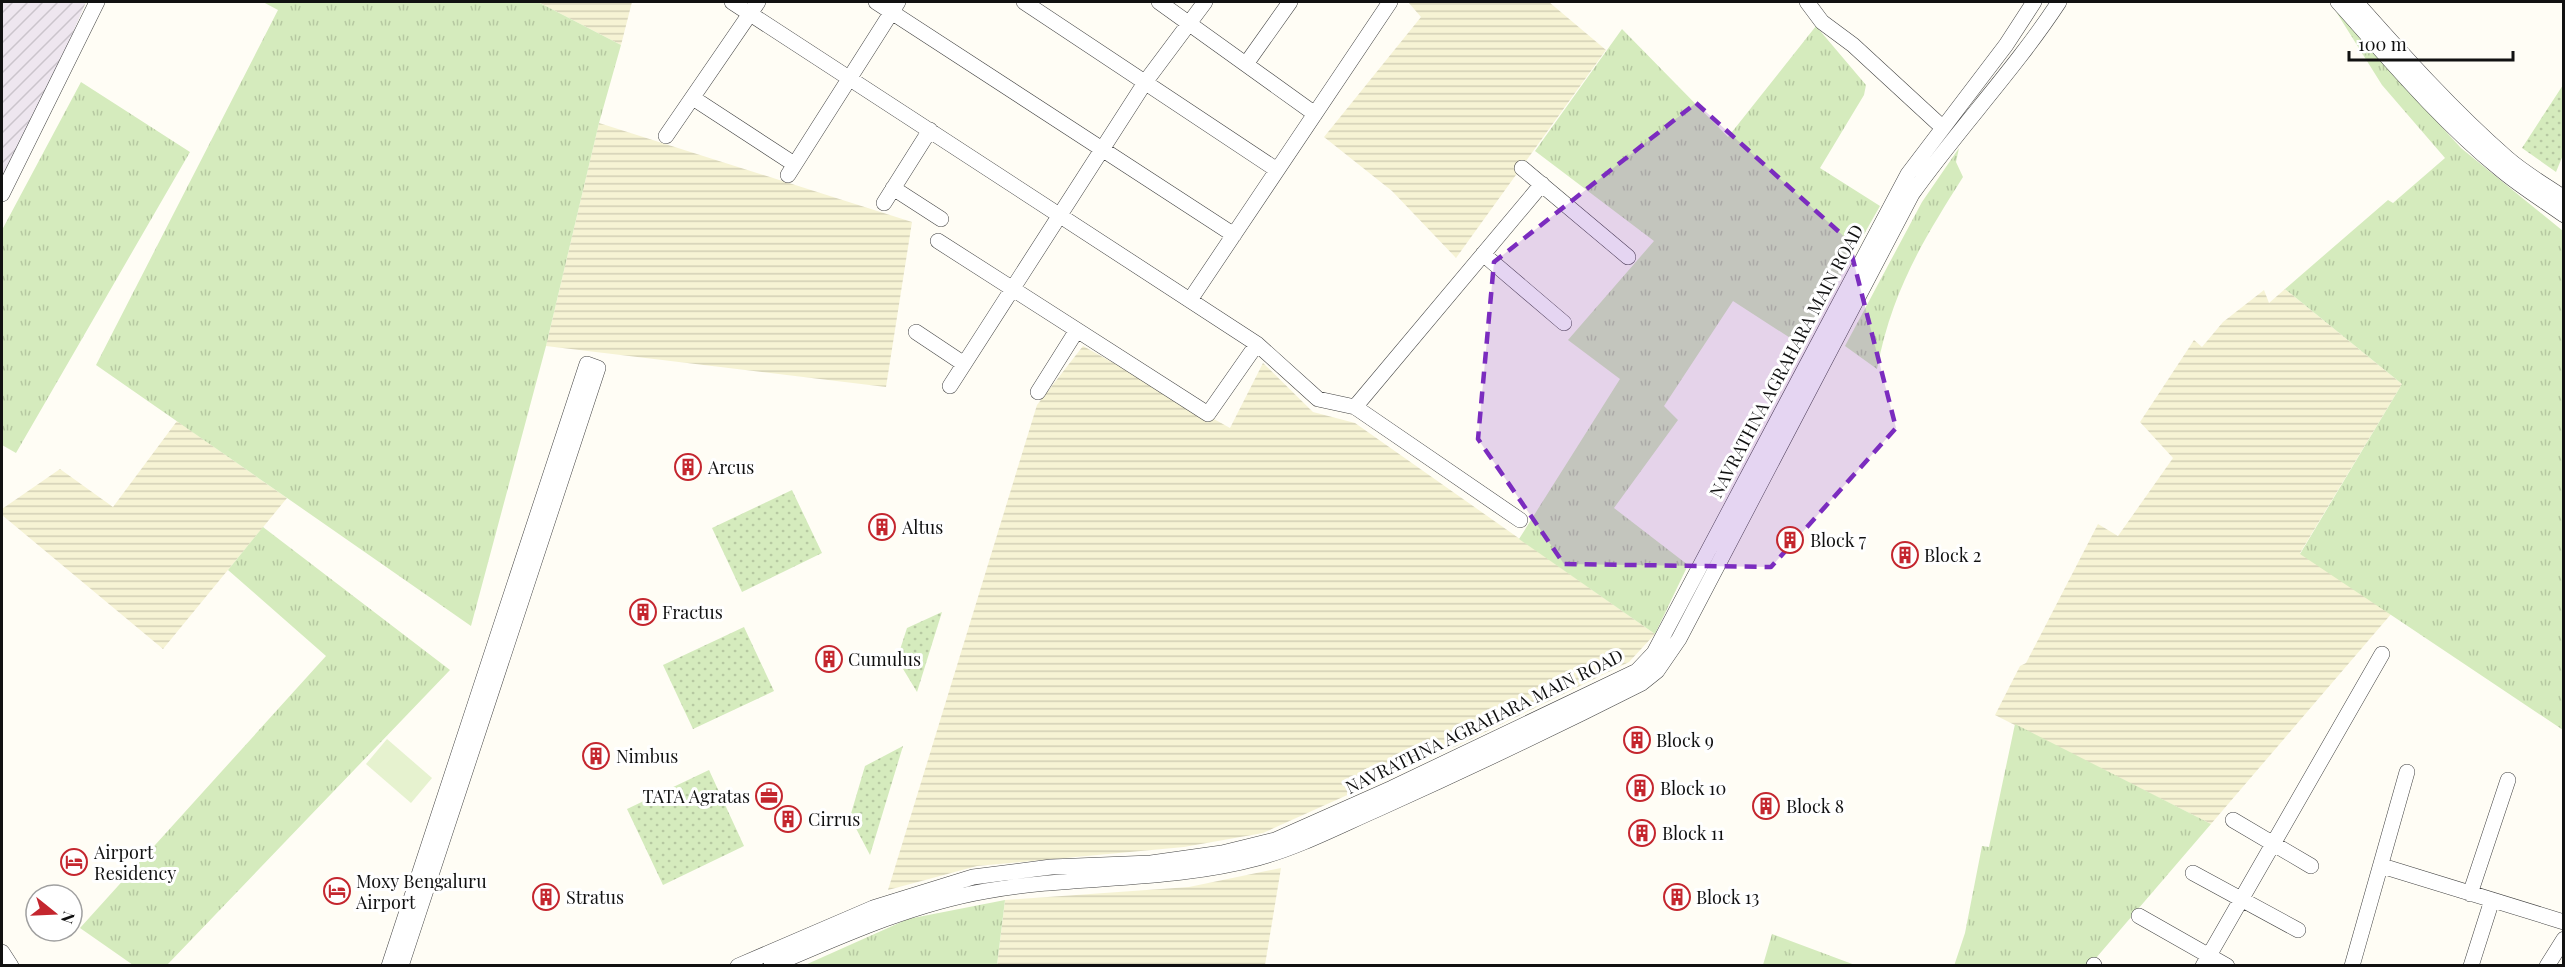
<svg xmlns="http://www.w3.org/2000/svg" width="2565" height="967" viewBox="0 0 2565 967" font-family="'Playfair Display',serif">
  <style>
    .industrial { fill: url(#industrial-furrows) }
    .farmland { fill: url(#farmland-rules) }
    .grass { fill: url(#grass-tufts) }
    .garden { fill: url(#garden-dots) }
    .pitch { fill: #e6f2cf }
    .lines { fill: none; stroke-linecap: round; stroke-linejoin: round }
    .minor-casing { stroke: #444; stroke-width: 16 }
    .minor { stroke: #fff; stroke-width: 15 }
    .marked { fill: #7b2cbf; fill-opacity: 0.2; stroke: #7b2cbf; stroke-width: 4.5; stroke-dasharray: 12 8; stroke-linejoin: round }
    .labels { text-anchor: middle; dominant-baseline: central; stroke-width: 6; stroke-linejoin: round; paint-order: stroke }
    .street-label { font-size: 18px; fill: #111; stroke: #fff }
    .poi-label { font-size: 18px; fill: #111; stroke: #fff; text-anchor: start }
  </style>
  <defs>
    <pattern id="industrial-furrows" width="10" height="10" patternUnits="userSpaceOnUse" patternTransform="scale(1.5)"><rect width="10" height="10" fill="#eee6ef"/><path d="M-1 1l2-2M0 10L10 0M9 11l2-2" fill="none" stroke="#cbc4cc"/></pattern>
    <pattern id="farmland-rules" width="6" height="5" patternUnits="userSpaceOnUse" patternTransform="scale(1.5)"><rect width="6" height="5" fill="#f6f3d4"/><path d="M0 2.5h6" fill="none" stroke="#d2cfb5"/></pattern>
    <pattern id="grass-tufts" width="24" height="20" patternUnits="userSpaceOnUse" patternTransform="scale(1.5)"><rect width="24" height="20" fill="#d5ebbd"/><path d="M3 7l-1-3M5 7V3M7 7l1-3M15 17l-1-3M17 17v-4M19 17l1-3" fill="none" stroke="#b6c8a1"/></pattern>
    <pattern id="garden-dots" width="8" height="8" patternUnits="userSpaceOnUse" patternTransform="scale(1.5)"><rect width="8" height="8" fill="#d5ebbd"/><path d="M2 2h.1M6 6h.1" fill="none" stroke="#b6c8a1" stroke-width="1.8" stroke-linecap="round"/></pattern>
  </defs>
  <rect width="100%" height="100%" fill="#fffdf5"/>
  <path class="industrial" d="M 2,2 L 86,2 L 57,70 L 2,176 Z"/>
  <path class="farmland" d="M 538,2 L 632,2 L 621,45 Z
    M 1408,2 L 1549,2 L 1606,50 L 1456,258 L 1392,191 L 1324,137 L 1421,17 Z
    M 599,123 L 912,222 L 886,387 L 546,346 Z
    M 2285,289 L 2402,384 L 2300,553 L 2392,613 L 2211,824 L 1995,715 L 2020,666 L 2026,663 L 2098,524 L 2118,536 L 2173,458 L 2140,422 L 2194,340 L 2202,347 L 2223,322 L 2264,290 L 2269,303 Z
    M 1083,346 L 1230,428 L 1263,363 L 1313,412 L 1355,423 L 1655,634 L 1629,662 L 1463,743 L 1263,833 L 1184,847 L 977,866 L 888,890 L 1037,405 Z
    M 177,421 L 287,498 L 163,649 L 2,515 L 2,509 L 60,469 L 113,507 Z
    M 1281,868 L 1265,965 L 997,966 L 1005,900 L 1189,887 Z"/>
  <path class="grass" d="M 263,2 L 538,2 L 621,45 L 599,123 L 546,346 L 471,626 L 96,365 L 278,10 Z
    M 2335,10 L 2461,148 L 2563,231 L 2563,730 L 2300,554 L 2402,384 L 2285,289 L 2388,200 L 2393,203 L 2445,158 L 2382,85 Z
    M 1816,26 L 1866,85 L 1864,95 L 1820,168 L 1880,206 L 1801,345 L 1733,301 L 1664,406 L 1678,420 L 1614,508 L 1688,565 L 1655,634 L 1519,539 L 1620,379 L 1568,340 L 1654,241 L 1535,151 L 1622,29 L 1728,137 Z
    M 81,82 L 190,152 L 16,453 L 2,445 L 2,230 Z
    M 1959,148 L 1956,162 L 1963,177 C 1922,242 1892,291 1877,369 L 1845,346 L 1922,202 Z
    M 263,527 L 450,670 L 167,965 L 133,965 L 80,928 L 326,656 L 228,570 Z
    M 2015,724 L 2211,824 L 2090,965 L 1954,966 L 1965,933 L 1982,846 L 1989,847 Z
    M 1005,900 L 997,965 L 805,965 L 908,919 Z
    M 1772,934 L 1855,965 L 1763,965 Z"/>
  <path class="garden" d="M 2563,85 L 2563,155 L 2556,172 L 2522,148 Z
    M 792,490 L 822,553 L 742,592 L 712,528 Z
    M 942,612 L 917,692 L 897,659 L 907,628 Z
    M 744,627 L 774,691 L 693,729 L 663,665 Z
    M 903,746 L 870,855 L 850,817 L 865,766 Z
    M 709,770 L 744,846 L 663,885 L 627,809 Z"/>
  <path class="pitch" d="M 387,739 L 432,778 L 411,803 L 366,764 Z"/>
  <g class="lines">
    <defs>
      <path id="minor" d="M 732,2 L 1257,344 L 1318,399 L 1355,407 L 1520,520
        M 876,2 L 1234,235
        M 1024,2 L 1277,170
        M 1159,2 L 1315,114
        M 1807,2 L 1822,22 L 1853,45 L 1942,127
        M 2338,2 C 2390,60 2440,120 2500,169 C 2520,186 2543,200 2564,215
        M 2356,2 C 2404,56 2452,110 2507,158 C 2524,173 2545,185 2564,198
        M 1246,64 L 1290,2
        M 693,98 L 794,164
        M 666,136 L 758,2
        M 1522,168 L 1628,257
        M 788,175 L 898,2
        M 893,188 L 941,219
        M 2,194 L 97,2
        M 884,203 L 930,130
        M 938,241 L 1208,414 L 1257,344
        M 1483,254 L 1564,323
        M 1190,300 L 1390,2
        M 916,332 L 964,364
        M 950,386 L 1146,81 L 1205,2
        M 1038,392 L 1077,330
        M 1355,407 L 1542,184
        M 2233,820 L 2311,866
        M 2382,866 L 2564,922
        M 2193,873 L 2298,930
        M 2470,894 L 2508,780
        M 2139,916 L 2227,966
        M 2,952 L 11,966
        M 2094,965 L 2094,966
        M 389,966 L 587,364 L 598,368 L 401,966
        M 738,966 L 873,908 L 973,877 L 1051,867 L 1151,863 L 1222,853 L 1275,840 L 1392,788 L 1637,671 L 1654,653 L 1908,174 L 2006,45 L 2034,2
        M 771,966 C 841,936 911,904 986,891 C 1076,875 1169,882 1258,858 C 1299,847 1339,826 1378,809 C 1467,769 1555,727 1642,683 L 1657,671 L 1679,639 L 1912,194 C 1959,128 2015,69 2059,2
        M 2203,966 L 2382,654
        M 2352,966 L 2407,772
        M 2471,966 L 2492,900
        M 2547,966 L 2564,939"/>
    </defs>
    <use href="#minor" class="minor-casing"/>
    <use href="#minor" class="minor"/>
  </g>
  <path class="marked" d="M 1696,103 L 1848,240 L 1896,428 L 1771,567 L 1564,564 L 1478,439 L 1494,262 Z"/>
  <defs>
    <symbol id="building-ring" viewBox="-11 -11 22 22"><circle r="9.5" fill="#fff" stroke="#c4262e" stroke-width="1.5"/><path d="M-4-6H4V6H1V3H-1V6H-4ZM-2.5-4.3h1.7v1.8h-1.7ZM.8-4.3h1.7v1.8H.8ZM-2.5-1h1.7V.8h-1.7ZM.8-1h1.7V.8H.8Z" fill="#c4262e"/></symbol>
    <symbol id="office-ring" viewBox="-11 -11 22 22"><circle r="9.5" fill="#fff" stroke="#c4262e" stroke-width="1.5"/><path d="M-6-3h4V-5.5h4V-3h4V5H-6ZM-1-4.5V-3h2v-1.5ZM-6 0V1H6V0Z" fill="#c4262e"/></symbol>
    <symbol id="hotel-ring" viewBox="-11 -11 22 22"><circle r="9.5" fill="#fff" stroke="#c4262e" stroke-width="1.5"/><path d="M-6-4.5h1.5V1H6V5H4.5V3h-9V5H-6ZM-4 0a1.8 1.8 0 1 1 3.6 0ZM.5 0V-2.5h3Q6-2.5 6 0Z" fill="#c4262e"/></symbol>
  </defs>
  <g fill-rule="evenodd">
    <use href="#building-ring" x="673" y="452" width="30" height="30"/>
    <use href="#building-ring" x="867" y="512" width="30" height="30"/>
    <use href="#building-ring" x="1775" y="525" width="30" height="30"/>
    <use href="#building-ring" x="1890" y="540" width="30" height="30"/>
    <use href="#building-ring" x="628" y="597" width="30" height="30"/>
    <use href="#building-ring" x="814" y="644" width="30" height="30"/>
    <use href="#building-ring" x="1622" y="725" width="30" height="30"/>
    <use href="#building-ring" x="581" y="741" width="30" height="30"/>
    <use href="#building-ring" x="1625" y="773" width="30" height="30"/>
    <use href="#office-ring" x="754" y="781" width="30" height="30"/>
    <use href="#building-ring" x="1751" y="791" width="30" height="30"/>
    <use href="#building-ring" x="773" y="804" width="30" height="30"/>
    <use href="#building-ring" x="1627" y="818" width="30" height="30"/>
    <use href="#hotel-ring" x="59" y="847" width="30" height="30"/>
    <use href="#hotel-ring" x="322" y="876" width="30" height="30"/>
    <use href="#building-ring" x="531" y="882" width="30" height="30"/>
    <use href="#building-ring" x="1662" y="882" width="30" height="30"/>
  </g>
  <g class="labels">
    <g class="street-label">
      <text transform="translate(1786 361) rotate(-62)">NAVRATHNA AGRAHARA MAIN ROAD</text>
      <text transform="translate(1484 721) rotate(-26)">NAVRATHNA AGRAHARA MAIN ROAD</text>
    </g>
    <g class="poi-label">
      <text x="708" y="467">Arcus</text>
      <text x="902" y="527">Altus</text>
      <text x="1810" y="540">Block 7</text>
      <text x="1924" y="555">Block 2</text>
      <text x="662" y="612">Fractus</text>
      <text x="848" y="659">Cumulus</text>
      <text x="1656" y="740">Block 9</text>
      <text x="616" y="756">Nimbus</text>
      <text x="1660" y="788">Block 10</text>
      <text x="750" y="796" text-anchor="end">TATA Agratas</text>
      <text x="1786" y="806">Block 8</text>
      <text x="808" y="819">Cirrus</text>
      <text x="1662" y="833">Block 11</text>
      <text x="94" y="852">Airport<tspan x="94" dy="21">Residency</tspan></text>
      <text x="356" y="881">Moxy Bengaluru<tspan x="356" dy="21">Airport</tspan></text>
      <text x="566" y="897">Stratus</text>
      <text x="1696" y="897">Block 13</text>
    </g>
  </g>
  <rect width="2565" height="967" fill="none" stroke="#111111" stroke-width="6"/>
  <g transform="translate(54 913) rotate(108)"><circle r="28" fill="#ffffff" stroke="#a0a0a0" stroke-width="1.5"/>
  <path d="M0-4.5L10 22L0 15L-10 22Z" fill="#c4262e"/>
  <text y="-9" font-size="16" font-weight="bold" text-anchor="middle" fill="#111111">N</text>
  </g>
  <path d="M2349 51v9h164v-9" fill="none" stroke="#111111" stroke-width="3"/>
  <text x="2358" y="51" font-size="18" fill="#111111" stroke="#ffffff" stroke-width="4.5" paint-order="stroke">100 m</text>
</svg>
